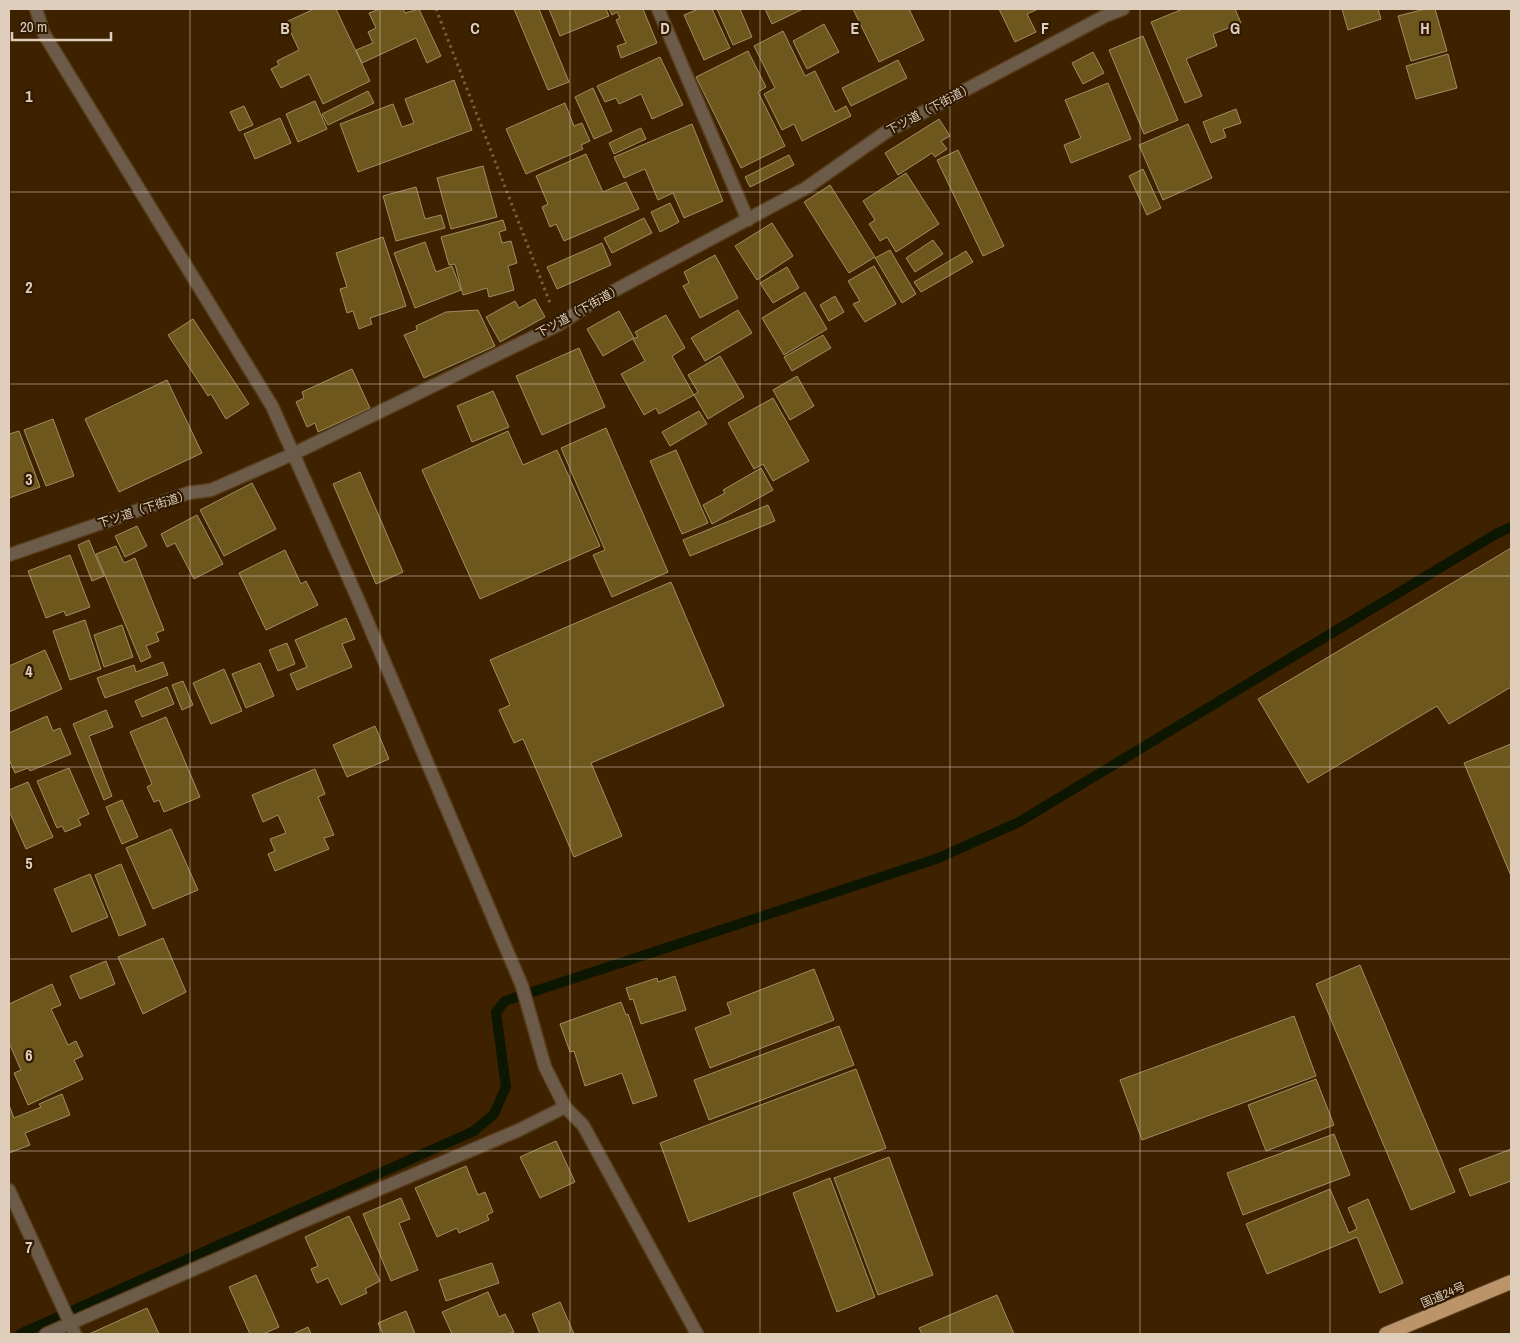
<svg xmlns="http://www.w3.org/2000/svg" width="1520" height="1343" viewBox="0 0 1520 1343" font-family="'Archivo Narrow','Noto Sans JP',sans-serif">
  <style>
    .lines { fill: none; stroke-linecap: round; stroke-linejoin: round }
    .stream { stroke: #0c1600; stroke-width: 10 }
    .building { fill: #6d571c; stroke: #a08d63 }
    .minor-casing { stroke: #583e1e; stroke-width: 15 }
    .trunk-casing { stroke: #583e1e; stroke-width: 16 }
    .path { stroke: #785f43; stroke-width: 3; stroke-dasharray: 2.5 4; stroke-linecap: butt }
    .minor { stroke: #6c5b48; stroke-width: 12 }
    .trunk { stroke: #bc946a; stroke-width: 14 }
    .grid { fill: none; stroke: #e0cebd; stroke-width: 1; stroke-opacity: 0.55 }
    .labels { text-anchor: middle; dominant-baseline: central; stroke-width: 4.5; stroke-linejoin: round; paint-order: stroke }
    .street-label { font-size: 12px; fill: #e0cebd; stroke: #301a02 }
    .grid-label { font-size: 16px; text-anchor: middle; font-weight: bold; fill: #e0cebd; stroke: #301a02; stroke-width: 4.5; stroke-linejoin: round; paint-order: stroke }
  </style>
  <rect width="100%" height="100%" fill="#3e2200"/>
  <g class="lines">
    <path class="stream" d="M 20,1334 L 474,1131 L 494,1114 L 506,1087 L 496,1012 L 505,1001 L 936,859 L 1019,822 L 1496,534 L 1511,527"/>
  </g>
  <path class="building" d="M 314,9 L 336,9 L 370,81 L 323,104 L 309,74 L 281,88 L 271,69 L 279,65 L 277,61 L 299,50 L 286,22 Z
    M 380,9 L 403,9 L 405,13 L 419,9 L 441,56 L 427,63 L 416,38 L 362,63 L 356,50 L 373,43 L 368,32 L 376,28 L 369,13 Z
    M 514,9 L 539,9 L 569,82 L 548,90 Z
    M 549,9 L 606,9 L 609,16 L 560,36 Z
    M 609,9 L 643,9 L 657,43 L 621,58 L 617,46 L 626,43 L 616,20 L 620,18 L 617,12 L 612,15 Z
    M 698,9 L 712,9 L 730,48 L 704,60 L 684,15 Z
    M 717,9 L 740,9 L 752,37 L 733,45 Z
    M 765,9 L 803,9 L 772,24 Z
    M 853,9 L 909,9 L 924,40 L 879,62 Z
    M 999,9 L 1038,9 L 1027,14 L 1036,32 L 1015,42 Z
    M 1183,9 L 1235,9 L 1241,23 L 1213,34 L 1217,46 L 1186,59 L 1202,96 L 1185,103 L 1151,22 Z
    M 1342,9 L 1378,9 L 1381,19 L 1348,30 Z
    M 1425,9 L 1435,9 L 1447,51 L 1411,61 L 1398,16 Z
    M 824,24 L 839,52 L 807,69 L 793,41 Z
    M 783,31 L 805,76 L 815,71 L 835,112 L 846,106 L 851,116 L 802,141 L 794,124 L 782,130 L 764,94 L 775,88 L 754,46 Z
    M 1143,36 L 1178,120 L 1144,134 L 1109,50 Z
    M 748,51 L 766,87 L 758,92 L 785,146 L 741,168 L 696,77 Z
    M 1093,52 L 1104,73 L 1083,84 L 1072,63 Z
    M 1448,54 L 1457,88 L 1416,99 L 1406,66 Z
    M 660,57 L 683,105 L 652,119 L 641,94 L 619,104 L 616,98 L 605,102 L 597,86 Z
    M 898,60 L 907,78 L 851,106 L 842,88 Z
    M 454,80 L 472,130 L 358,172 L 340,124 L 393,104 L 402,127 L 414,123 L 405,99 Z
    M 1108,83 L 1131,139 L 1071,163 L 1064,145 L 1081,138 L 1065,100 Z
    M 593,88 L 612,131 L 594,139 L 575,97 Z
    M 368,91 L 374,103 L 328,125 L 322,114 Z
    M 315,101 L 327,129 L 298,142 L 286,114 Z
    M 565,103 L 574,126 L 582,123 L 590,141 L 581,145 L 583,149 L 526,174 L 506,129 Z
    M 244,106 L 253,125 L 239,131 L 230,112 Z
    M 1236,109 L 1241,123 L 1223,129 L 1226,137 L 1211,143 L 1203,122 Z
    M 280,118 L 291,143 L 255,159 L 244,134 Z
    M 939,119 L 950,136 L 941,141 L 947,149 L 935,157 L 932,153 L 898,175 L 885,153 Z
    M 692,124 L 723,201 L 684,218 L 673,193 L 658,200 L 645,169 L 624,178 L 614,157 Z
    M 1188,124 L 1212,178 L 1163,200 L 1139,145 Z
    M 641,128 L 646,139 L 614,154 L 609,143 Z
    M 958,150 L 1004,246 L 983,256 L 937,160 Z
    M 586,154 L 603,192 L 626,182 L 639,209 L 564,241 L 556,224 L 550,227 L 542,207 L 548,204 L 536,176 Z
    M 789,155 L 794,165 L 750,187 L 745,177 Z
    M 483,166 L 497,217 L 451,229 L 437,178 Z
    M 1143,169 L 1161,208 L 1147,215 L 1129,176 Z
    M 906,173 L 939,224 L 896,252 L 887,237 L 880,241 L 869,224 L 875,220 L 863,201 Z
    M 830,185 L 875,257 L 849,273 L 804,202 Z
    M 416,187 L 425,219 L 441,215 L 445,228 L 396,241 L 383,196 Z
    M 670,203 L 679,222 L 660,232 L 651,212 Z
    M 644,218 L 652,233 L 612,253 L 604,238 Z
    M 503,220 L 506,230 L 499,232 L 502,243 L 511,241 L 517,263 L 508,266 L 514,290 L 489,297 L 487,288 L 463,295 L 455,264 L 449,265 L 441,237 Z
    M 772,223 L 793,256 L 757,280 L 735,246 Z
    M 383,237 L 406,306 L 370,318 L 372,324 L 359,329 L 353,311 L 347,313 L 340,289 L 347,287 L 336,253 Z
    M 933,240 L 943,254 L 915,272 L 906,258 Z
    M 425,242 L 436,272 L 452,266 L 461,290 L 415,308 L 394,253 Z
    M 602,243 L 611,265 L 557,289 L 547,267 Z
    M 890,250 L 916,294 L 902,303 L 875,258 Z
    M 966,251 L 973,262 L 921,292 L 914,282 Z
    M 715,255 L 738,298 L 700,318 L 683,286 L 689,283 L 684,272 Z
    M 874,266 L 896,304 L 865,322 L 853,304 L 860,301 L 848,281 Z
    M 787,267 L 799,288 L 773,303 L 760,283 Z
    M 805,292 L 827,329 L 784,355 L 762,318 Z
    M 835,296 L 844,312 L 829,321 L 820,305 Z
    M 535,299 L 545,317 L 500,342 L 486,317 L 515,301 L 519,308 Z
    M 478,310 L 495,346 L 424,378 L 404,335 L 417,330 L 416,326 L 446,312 Z
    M 738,310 L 752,333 L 705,361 L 691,338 Z
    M 619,311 L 634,338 L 603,356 L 587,329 Z
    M 666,315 L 685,348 L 672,356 L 694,395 L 659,414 L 656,408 L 644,415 L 621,374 L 645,361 L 633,339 L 638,337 L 635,332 Z
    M 193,319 L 249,404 L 226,419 L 211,394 L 208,396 L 168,335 Z
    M 823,335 L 831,348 L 792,371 L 784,357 Z
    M 579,348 L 605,407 L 542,435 L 516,376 Z
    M 720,356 L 744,397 L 708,419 L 694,395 L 698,392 L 688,375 Z
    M 352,369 L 370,408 L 318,432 L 315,423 L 307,427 L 296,402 L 304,398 L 302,392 Z
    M 797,376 L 814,406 L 790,420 L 773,390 Z
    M 167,380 L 202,453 L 119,492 L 85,419 Z
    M 493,391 L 509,427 L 472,442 L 457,406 Z
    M 773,398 L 809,461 L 773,481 L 763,464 L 754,469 L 728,423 Z
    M 699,411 L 707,424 L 670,446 L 662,432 Z
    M 53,419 L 74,476 L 46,486 L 24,430 Z
    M 606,428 L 668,572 L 612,597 L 593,555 L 605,550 L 561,448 Z
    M 19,431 L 40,487 L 9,498 L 9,434 Z
    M 508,431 L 523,465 L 557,450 L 600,546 L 480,599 L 422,470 Z
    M 676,450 L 708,523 L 682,534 L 650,461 Z
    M 761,468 L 773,490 L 712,524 L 703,505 L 725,493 L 723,490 Z
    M 360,472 L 403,572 L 376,584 L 333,484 Z
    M 252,483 L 276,529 L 224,556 L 200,510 Z
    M 768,505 L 775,521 L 690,556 L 683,540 Z
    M 197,515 L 223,564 L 194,579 L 175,543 L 167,547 L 161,534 Z
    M 137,526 L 147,546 L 125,557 L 115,536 Z
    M 89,540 L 104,576 L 92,581 L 78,545 Z
    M 116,546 L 124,563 L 135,558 L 164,630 L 156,633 L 159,641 L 146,646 L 151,657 L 141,662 L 96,554 Z
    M 1511,548 L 1511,687 L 1449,724 L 1437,706 L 1308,783 L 1258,699 Z
    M 285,550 L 301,584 L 306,581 L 318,605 L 266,630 L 239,573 Z
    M 70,555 L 90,607 L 66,616 L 64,611 L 46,618 L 28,571 Z
    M 671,582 L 724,706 L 591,763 L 622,836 L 574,857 L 523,739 L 514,743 L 499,710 L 510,705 L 490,660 Z
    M 346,618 L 355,639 L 342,644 L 352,667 L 297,690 L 290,674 L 307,667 L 295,640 Z
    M 85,620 L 101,669 L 70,680 L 53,631 Z
    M 122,625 L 133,657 L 104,667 L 94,635 Z
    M 287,643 L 295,664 L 278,671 L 269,650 Z
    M 45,650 L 62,689 L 9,712 L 9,666 Z
    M 163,662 L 168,675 L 105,698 L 97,678 L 134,665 L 136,672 Z
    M 260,663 L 274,696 L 246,708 L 232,674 Z
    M 224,669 L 242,711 L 211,724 L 193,683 Z
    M 183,681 L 193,705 L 182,710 L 172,685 Z
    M 167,687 L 174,704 L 142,717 L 135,701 Z
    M 106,710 L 113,727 L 89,736 L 112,796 L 104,800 L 73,724 Z
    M 47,716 L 53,731 L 60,728 L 71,754 L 30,771 L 28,768 L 15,773 L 9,759 L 9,733 Z
    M 166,717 L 200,797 L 164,812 L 159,800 L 154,802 L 147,787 L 152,784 L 130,732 Z
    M 375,726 L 389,759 L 347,777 L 333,745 Z
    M 1511,744 L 1511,876 L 1464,763 Z
    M 69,768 L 89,814 L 78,819 L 81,825 L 65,832 L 62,826 L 57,828 L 37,781 Z
    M 315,769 L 325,794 L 318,797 L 334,835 L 324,838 L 329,849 L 275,871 L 268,854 L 275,851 L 270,839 L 286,833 L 278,815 L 263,822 L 252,795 Z
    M 28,782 L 53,837 L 26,849 L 9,811 L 9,790 Z
    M 122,800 L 138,837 L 122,844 L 106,807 Z
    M 171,829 L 198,890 L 153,909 L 126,848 Z
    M 121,864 L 146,925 L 119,936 L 95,875 Z
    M 90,874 L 108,917 L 72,932 L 54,889 Z
    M 163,938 L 186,992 L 143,1014 L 118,957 Z
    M 106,961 L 115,984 L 80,999 L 70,976 Z
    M 1360,965 L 1455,1192 L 1411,1210 L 1316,984 Z
    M 814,969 L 834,1020 L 710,1068 L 695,1028 L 731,1014 L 727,1003 Z
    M 675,976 L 686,1010 L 641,1024 L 633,999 L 630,1000 L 626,988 L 657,978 L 658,982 Z
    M 52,984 L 61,1005 L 51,1009 L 68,1045 L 76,1041 L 83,1056 L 74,1060 L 83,1079 L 28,1105 L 14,1073 L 21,1070 L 9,1043 L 9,1004 Z
    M 621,1002 L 626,1015 L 628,1014 L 657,1096 L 633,1104 L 622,1073 L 585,1086 L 574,1051 L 570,1052 L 560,1024 Z
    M 1294,1016 L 1316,1076 L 1142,1140 L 1120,1080 Z
    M 839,1026 L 854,1065 L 709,1120 L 694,1080 Z
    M 856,1069 L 886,1148 L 689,1222 L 660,1143 Z
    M 1316,1079 L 1334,1125 L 1266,1151 L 1248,1105 Z
    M 62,1094 L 70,1115 L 25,1133 L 30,1145 L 9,1153 L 9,1105 L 14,1118 L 41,1107 L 39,1104 Z
    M 1334,1134 L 1350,1175 L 1243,1215 L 1227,1173 Z
    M 556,1141 L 575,1182 L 540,1198 L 520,1157 Z
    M 1511,1149 L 1511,1181 L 1470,1196 L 1459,1169 Z
    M 889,1157 L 933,1275 L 878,1295 L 834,1178 Z
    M 466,1166 L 478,1195 L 485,1192 L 493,1212 L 487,1215 L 489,1220 L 459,1233 L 457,1228 L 437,1237 L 415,1188 Z
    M 830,1178 L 875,1297 L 837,1312 L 793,1193 Z
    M 1330,1189 L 1349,1233 L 1357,1229 L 1348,1208 L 1368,1199 L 1403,1283 L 1380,1293 L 1357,1237 L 1267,1274 L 1246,1224 Z
    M 401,1198 L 410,1219 L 399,1223 L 418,1270 L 391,1281 L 363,1214 Z
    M 349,1216 L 380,1281 L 365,1289 L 367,1293 L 341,1305 L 328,1278 L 317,1283 L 311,1269 L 318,1266 L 305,1237 Z
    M 492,1263 L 499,1283 L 446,1301 L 439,1280 Z
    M 256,1275 L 279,1327 L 263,1334 L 250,1334 L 229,1287 Z
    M 488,1292 L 499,1317 L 505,1314 L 514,1332 L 508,1334 L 452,1334 L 442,1312 Z
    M 997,1295 L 1014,1334 L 922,1334 L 919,1328 Z
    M 560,1302 L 574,1334 L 540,1334 L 532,1314 Z
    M 147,1308 L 159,1334 L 89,1334 Z
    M 406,1311 L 415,1334 L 383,1334 L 378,1323 Z
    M 308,1327 L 311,1334 L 293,1334 Z"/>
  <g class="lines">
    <defs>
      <path id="minor" d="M 36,9 L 44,34 L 272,406 L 357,597 L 522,986 L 545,1067 L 565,1107 L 583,1125 L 697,1334
        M 658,9 L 748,220
        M 9,555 L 188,493 L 211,490 L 293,454 L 558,325 L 595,301 L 806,188 L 886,132 L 1105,16 L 1123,9
        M 9,1190 L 75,1334
        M 46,1334 L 297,1224 L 519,1130 L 565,1107"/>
      <path id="trunk" d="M 1386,1334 L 1511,1282"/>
    </defs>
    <use href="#minor" class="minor-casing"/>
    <use href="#trunk" class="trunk-casing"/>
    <path class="path" d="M 436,9 L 550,303"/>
    <use href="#minor" class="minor"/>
    <use href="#trunk" class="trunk"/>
  </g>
  <path class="grid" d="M 190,9 L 190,1334M 380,9 L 380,1334M 570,9 L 570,1334M 760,9 L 760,1334M 950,9 L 950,1334M 1140,9 L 1140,1334M 1330,9 L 1330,1334M 9,192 L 1511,192M 9,384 L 1511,384M 9,576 L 1511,576M 9,767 L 1511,767M 9,959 L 1511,959M 9,1151 L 1511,1151"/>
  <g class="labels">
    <g class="street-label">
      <text transform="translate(930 109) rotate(-28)">下ツ道（下街道）</text>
      <text transform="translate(579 311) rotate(-29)">下ツ道（下街道）</text>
      <text transform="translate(144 509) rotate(-18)">下ツ道（下街道）</text>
      <text transform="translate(1443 1295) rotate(-23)">国道24号</text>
    </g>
  </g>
  <g class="grid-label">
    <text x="285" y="34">B</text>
    <text x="475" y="34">C</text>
    <text x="665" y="34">D</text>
    <text x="855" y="34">E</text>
    <text x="1045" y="34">F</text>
    <text x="1235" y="34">G</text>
    <text x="1425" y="34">H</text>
    <text x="29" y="102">1</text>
    <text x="29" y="293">2</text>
    <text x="29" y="485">3</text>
    <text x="29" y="677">4</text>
    <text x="29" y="869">5</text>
    <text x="29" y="1061">6</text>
    <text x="29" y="1253">7</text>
  </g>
  <rect width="1520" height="1343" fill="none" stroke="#e0cebd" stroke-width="20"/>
  <path d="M12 32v8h99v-8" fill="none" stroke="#e0cebd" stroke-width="2.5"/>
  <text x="20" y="32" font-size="15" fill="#e0cebd" stroke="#301a02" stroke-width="4" paint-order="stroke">20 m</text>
</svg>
